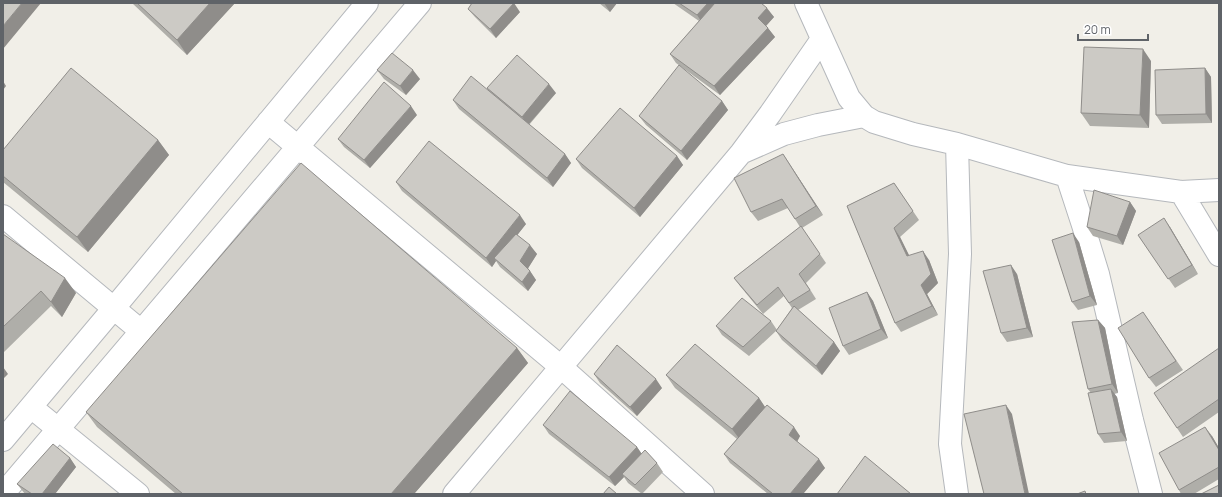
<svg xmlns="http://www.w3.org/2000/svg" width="1222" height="497" viewBox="0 0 1222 497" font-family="Manrope,sans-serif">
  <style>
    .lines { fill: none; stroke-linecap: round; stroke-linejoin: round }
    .minor-casing { stroke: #b5b8bc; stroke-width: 24 }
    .minor { stroke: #fff; stroke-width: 22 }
    .wall { fill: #afaea9 }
    .shaded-wall { fill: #8f8d8a }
    .building { fill: #cccac5; stroke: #8f8d8a }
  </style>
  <rect width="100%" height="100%" fill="#f1efe8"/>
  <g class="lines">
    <defs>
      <path id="minor" d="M 806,3 L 849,98 L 864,116 L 874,122 L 913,134 L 957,144 L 1067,176 L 1181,192 L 1219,255
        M 268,122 L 561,367 L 703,494
        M 743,152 L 784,134 L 818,125 L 864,116
        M 1067,176 L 1083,225 L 1098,274 L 1132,420 L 1151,494
        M 1181,192 L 1219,190
        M 3,216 L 141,331
        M 31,407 L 138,494
        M 3,440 L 114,308 L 367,3
        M 3,494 L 420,3
        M 454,494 L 741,153 L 770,114 L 822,39
        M 957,494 L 950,444 L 960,254 L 957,144"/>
    </defs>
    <use href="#minor" class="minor-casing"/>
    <use href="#minor" class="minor"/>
  </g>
  <path class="wall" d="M 132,3 L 235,3 L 187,55 Z
    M 599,3 L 617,3 L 610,12 Z
    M 673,3 L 761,3 L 774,17 L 766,26 L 775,37 L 720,95 L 676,63 L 670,54 L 699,21 Z
    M 468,9 L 520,12 L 496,38 L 475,17 Z
    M 1151,61 L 1149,128 L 1090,126 L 1081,113 Z
    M 1205,68 L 1211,77 L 1212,123 L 1162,124 L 1156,115 Z
    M 377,70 L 420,79 L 406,95 L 384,79 Z
    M 487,88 L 556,93 L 529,125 L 565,154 L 571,163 L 553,187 L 459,109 L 453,100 L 490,92 Z
    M 722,101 L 728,110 L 687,160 L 646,125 L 639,116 Z
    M 417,115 L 370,168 L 344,147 L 338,139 Z
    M 158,140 L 169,155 L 88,252 L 3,182 L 3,150 Z
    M 783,154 L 823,215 L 802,228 L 826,263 L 806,283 L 816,299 L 798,310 L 834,342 L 840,351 L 822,375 L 782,340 L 776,331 L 749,356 L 722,335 L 716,326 L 771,321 L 777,330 L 792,308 L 784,296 L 763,314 L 740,286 L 734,278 L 800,227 L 788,208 L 758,221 L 751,212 Z
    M 677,156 L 683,165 L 640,217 L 582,168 L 576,159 Z
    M 396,182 L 526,224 L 517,235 L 537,254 L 528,268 L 536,280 L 528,291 L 500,267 L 496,261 L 492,267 L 402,191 Z
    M 894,183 L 919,220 L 900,237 L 909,256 L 929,260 L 938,283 L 927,294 L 938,315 L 901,332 L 895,323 L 847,206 Z
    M 1130,202 L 1136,211 L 1123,245 L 1093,236 L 1087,227 Z
    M 1170,227 L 1198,274 L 1175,288 L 1138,235 Z
    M 3,234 L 76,293 L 62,317 L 51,306 L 3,353 Z
    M 1079,242 L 1097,305 L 1078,310 L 1072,302 Z
    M 1017,274 L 1033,337 L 1007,342 L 1001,333 Z
    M 867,292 L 873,301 L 888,338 L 849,355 L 843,346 Z
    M 1143,312 L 1183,370 L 1156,387 L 1149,378 Z
    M 1098,320 L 1105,328 L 1118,393 L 1114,394 L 1117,397 L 1127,441 L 1104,443 L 1098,434 L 1091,393 L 1088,389 Z
    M 517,348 L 528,363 L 414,494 L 176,494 L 97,427 L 86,412 Z
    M 1219,348 L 1219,412 L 1183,437 L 1177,428 Z
    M 594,374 L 662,388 L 637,416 L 600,383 Z
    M 666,375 L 759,398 L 765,407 L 800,436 L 797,441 L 825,468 L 803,494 L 768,494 L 730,463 L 724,454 L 737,439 L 675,388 Z
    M 543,425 L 637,447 L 642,454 L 657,463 L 663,472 L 642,494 L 628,483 L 624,477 L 615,486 L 549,434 Z
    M 1212,436 L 1219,448 L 1219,479 L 1194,494 L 1181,494 L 1179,490 Z
    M 70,458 L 76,467 L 55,494 L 25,494 L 17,484 Z"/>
  <path class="shaded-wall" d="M 22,3 L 41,3 L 3,49 L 3,26 Z
    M 210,3 L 235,3 L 187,55 L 177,40 Z
    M 514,3 L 520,12 L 496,38 L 490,29 Z
    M 604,3 L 617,3 L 610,12 Z
    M 708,3 L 722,3 L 703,24 L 697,15 Z
    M 767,8 L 774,17 L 765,27 L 758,18 Z
    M 768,28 L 775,37 L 720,95 L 714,86 Z
    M 1143,49 L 1151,61 L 1149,128 L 1140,115 Z
    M 1205,68 L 1211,77 L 1212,123 L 1206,114 Z
    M 413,70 L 420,79 L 406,95 L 400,86 Z
    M 3,81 L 6,86 L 3,90 Z
    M 549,84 L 556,93 L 528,125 L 522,117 Z
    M 722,101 L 728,110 L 687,160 L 681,151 Z
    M 411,106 L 417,115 L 370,168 L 364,160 Z
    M 158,140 L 169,155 L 88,252 L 77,237 Z
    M 565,154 L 571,163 L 553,187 L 547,178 Z
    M 783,154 L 789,163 L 823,215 L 816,206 Z
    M 677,156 L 683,165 L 640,217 L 634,208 Z
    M 1130,202 L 1136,211 L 1123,245 L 1117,236 Z
    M 520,215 L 526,224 L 497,261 L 494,258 L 496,261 L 492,267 L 486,258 Z
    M 1164,218 L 1170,227 L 1198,274 L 1192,265 Z
    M 894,228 L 900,237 L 914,265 L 907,256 Z
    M 1073,233 L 1079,242 L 1097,305 L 1090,296 Z
    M 530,245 L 537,254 L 527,270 L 520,261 Z
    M 923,251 L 929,260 L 938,283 L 927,294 L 938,315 L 932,306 L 921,285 Z
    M 1011,265 L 1017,274 L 1033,337 L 1027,328 Z
    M 530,271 L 536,280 L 528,291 L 522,282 Z
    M 65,278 L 76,293 L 62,317 L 51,302 Z
    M 867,292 L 873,301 L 888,338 L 881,329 Z
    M 1098,320 L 1105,328 L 1118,393 L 1112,384 Z
    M 834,342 L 840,351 L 822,375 L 816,366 Z
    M 517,348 L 528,363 L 414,494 L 391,494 Z
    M 3,367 L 8,374 L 3,379 Z
    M 656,379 L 662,388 L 637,416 L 630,407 Z
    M 1111,389 L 1117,397 L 1127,441 L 1121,432 Z
    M 759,398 L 767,410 L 741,441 L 732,429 Z
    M 1006,405 L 1012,414 L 1029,494 L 1025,494 Z
    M 794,427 L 800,436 L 796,444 L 789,435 Z
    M 1205,427 L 1212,436 L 1219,448 L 1219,450 Z
    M 637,447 L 643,456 L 622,474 L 624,477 L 615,486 L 609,477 Z
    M 70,458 L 76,467 L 55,494 L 42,494 Z
    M 819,459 L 825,468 L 803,494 L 790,494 Z"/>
  <path class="building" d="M 3,3 L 22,3 L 3,26 Z
    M 137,3 L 210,3 L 177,40 Z
    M 472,3 L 514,3 L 490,29 L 468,9 Z
    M 679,3 L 708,3 L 697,15 Z
    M 715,3 L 761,3 L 767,8 L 758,18 L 768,28 L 714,86 L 670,54 Z
    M 1084,47 L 1143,49 L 1140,115 L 1081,113 Z
    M 392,53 L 413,70 L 400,86 L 377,70 Z
    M 517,55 L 549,84 L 522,117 L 487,88 Z
    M 679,65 L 722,101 L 681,151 L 639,116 Z
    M 71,68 L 158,140 L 77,237 L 3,176 L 3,150 Z
    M 1205,68 L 1206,114 L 1156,115 L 1155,70 Z
    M 471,76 L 565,154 L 547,178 L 453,100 Z
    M 384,82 L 411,106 L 364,160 L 338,139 Z
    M 620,108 L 677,156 L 634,208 L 576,159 Z
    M 429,141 L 520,215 L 486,258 L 396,182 Z
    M 783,154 L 816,206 L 795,219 L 782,199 L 751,212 L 734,178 Z
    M 301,163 L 517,348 L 391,494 L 183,494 L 86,412 Z
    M 894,183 L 913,211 L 894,228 L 907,256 L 923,251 L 931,274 L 921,285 L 932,306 L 895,323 L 847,206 Z
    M 1094,190 L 1130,202 L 1117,236 L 1087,227 Z
    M 1164,218 L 1192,265 L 1168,279 L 1138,235 Z
    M 801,226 L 820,254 L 799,274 L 810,290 L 789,303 L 778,287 L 757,305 L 734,278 Z
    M 1073,233 L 1090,296 L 1072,302 L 1052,240 Z
    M 3,234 L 65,278 L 51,302 L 41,291 L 3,327 Z
    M 516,234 L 530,245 L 520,261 L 530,271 L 522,282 L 494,258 Z
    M 1011,265 L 1027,328 L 1001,333 L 983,271 Z
    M 867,292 L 881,329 L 843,346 L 829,308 Z
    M 742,298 L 771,321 L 743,347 L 716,326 Z
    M 794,306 L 834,342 L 816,366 L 776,331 Z
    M 1143,312 L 1176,361 L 1149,378 L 1118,328 Z
    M 1098,320 L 1112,384 L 1088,389 L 1072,322 Z
    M 695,344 L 759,398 L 732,429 L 666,375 Z
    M 617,345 L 656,379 L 630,407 L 594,374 Z
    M 1219,348 L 1219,399 L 1177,428 L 1154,393 Z
    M 1111,389 L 1121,432 L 1098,434 L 1088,393 Z
    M 570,391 L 637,447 L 609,477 L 543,425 Z
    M 767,405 L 794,427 L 789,435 L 819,459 L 790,494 L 773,494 L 724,454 Z
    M 1006,405 L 1025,494 L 984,494 L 964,414 Z
    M 1205,427 L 1219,450 L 1219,467 L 1179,490 L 1159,453 Z
    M 53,444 L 70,458 L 42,494 L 32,494 L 17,484 Z
    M 645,450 L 657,463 L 635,485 L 622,474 Z
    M 865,456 L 911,494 L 837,494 Z
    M 1219,485 L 1219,494 L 1201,494 Z
    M 609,487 L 617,494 L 603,494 Z
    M 1085,491 L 1086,494 L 1077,494 Z"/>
  <rect width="1222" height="497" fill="none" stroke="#5f6368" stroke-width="8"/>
  <path d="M1078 34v6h70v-6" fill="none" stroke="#5f6368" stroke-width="2"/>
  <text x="1084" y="34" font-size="12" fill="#5f6368" stroke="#ffffff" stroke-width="3" paint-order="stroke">20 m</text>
</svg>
